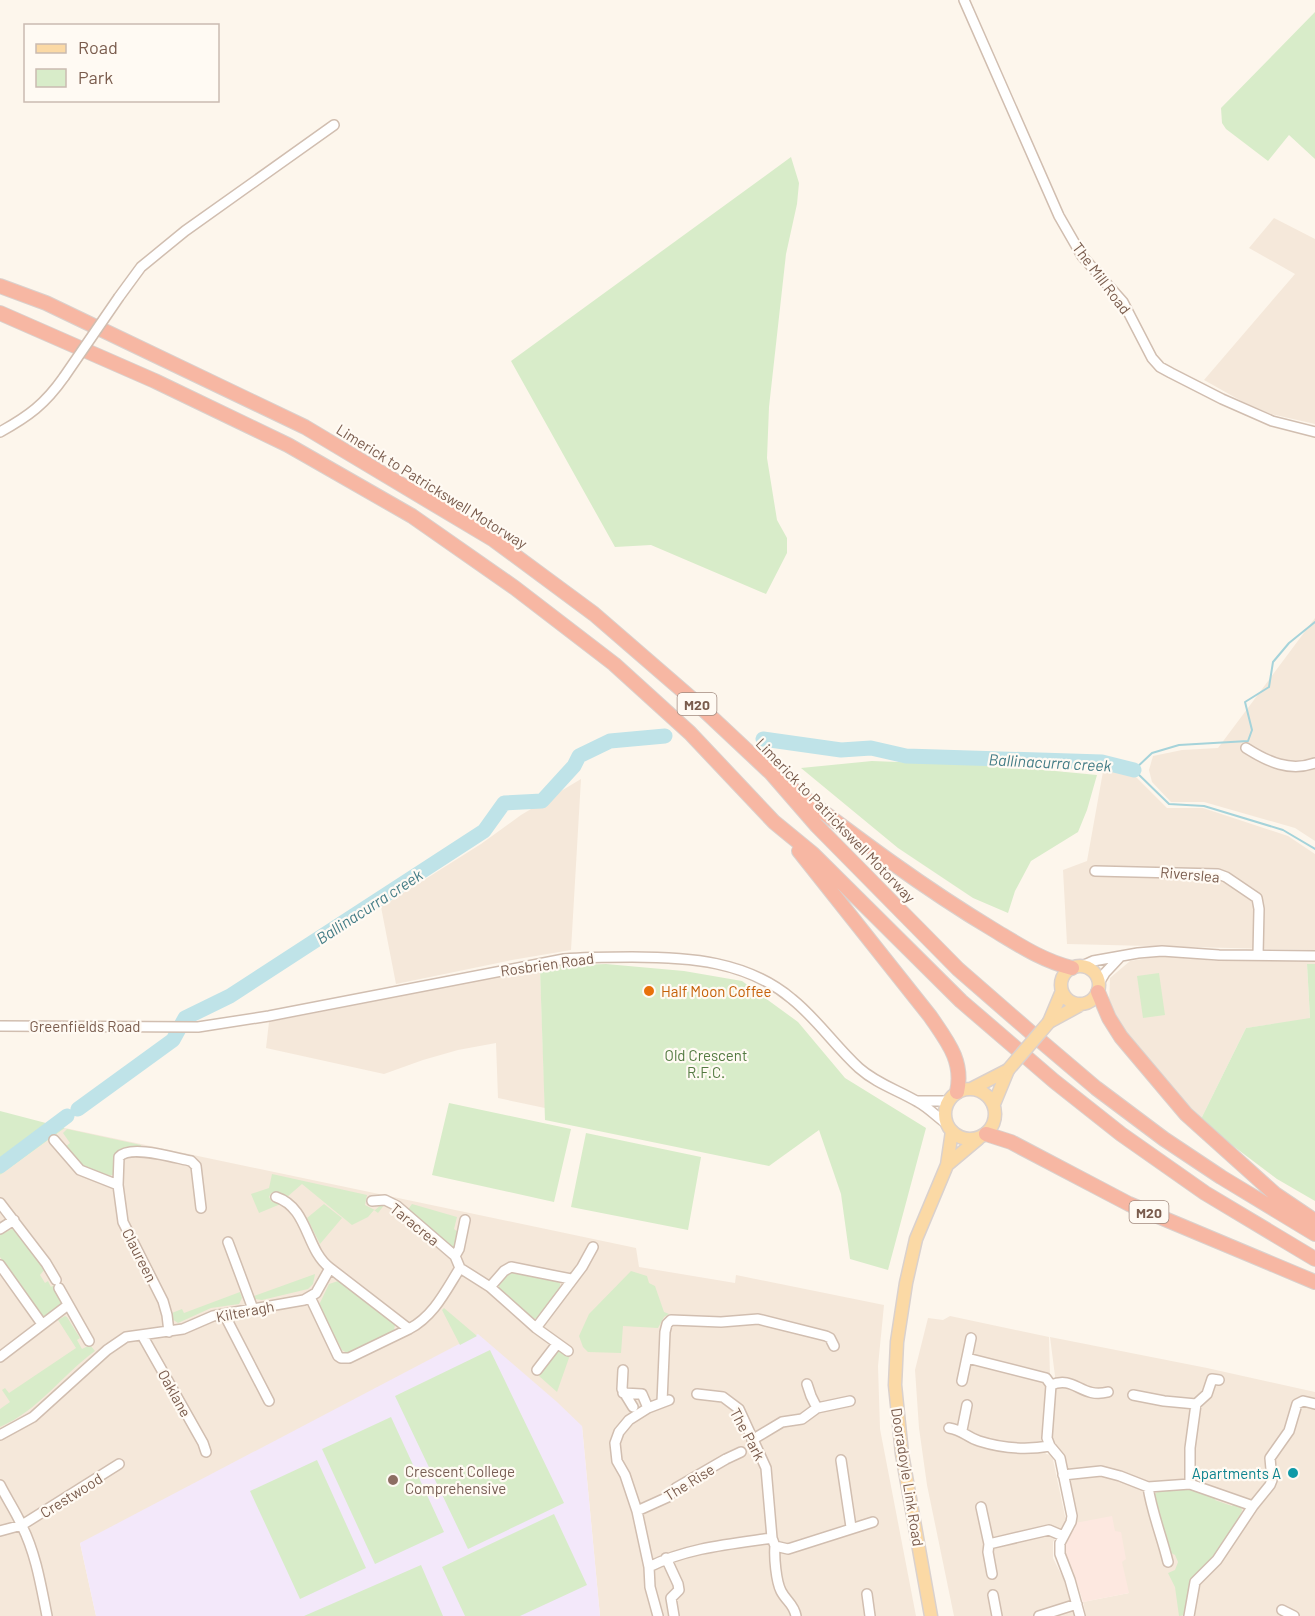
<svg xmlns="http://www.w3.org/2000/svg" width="1315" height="1616" viewBox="0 0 1315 1616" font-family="Barlow,sans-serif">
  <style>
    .residential { fill: #f5e8da }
    .commercial { fill: #fde8e0 }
    .education { fill: #f3e8fa }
    .green { fill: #d8ecc9 }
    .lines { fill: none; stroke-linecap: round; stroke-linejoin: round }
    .stream { stroke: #a5d3da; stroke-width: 2 }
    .river { stroke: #bfe3e8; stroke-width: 15 }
    .minor-casing { stroke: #d1beb0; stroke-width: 12 }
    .major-casing { stroke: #dad1cd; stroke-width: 15 }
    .highway-casing { stroke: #dad1cd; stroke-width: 16 }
    .minor { stroke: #fff; stroke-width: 9 }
    .major { stroke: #fbd9a5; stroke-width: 12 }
    .highway { stroke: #f7b7a3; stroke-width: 14 }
    .minor-bridge-casing { stroke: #d1beb0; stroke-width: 12; stroke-linecap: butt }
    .major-bridge-casing { stroke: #dad1cd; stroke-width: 15; stroke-linecap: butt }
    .minor-bridge { stroke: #fff; stroke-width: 9 }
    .major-bridge { stroke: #fbd9a5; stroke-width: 12 }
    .food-dot { fill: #e8710a; stroke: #fffaf3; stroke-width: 2 }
    .culture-dot { fill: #0f9aa8; stroke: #fffaf3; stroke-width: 2 }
    .education-dot { fill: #8d6e63; stroke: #fffaf3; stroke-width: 2 }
    .labels { text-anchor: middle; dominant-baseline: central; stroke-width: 4.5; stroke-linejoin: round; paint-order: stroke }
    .shield { fill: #fffaf3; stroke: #a28b7f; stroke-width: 1.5 }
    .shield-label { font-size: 14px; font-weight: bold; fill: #7a5c4d }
    .street-label { font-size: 15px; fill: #7a5c4d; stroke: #fffaf3 }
    .food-label { font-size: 15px; fill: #c56008; stroke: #fffaf3; text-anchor: start }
    .park-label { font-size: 15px; fill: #537a41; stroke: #fffaf3 }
    .education-label { font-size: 15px; fill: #785e54; stroke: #fffaf3; text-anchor: start }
    .culture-label { font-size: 15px; fill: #0d838f; stroke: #fffaf3; text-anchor: end }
    .water-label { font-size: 16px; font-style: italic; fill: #437c86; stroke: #fffaf3 }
  </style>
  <rect width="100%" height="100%" fill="#fdf6ec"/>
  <path class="residential" d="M 1274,218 L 1315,239 L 1315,424 L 1271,414 L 1245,403 L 1204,380 L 1295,274 L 1249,248 Z
    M 1315,618 L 1315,841 L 1295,828 L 1204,802 L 1171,802 L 1152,782 L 1149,770 L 1153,756 L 1182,750 L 1218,748 Z
    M 1104,766 L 1131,772 L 1167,808 L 1203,808 L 1288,836 L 1315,854 L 1315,950 L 1067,944 L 1063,870 L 1087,861 Z
    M 581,779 L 571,950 L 512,960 L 396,984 L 381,907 L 481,844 L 521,815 Z
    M 1166,955 L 1214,961 L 1315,961 L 1315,964 L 1307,964 L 1310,1019 L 1246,1028 L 1200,1121 L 1127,1036 L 1109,1005 L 1110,978 L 1130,961 Z
    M 540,969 L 545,1108 L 498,1098 L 496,1043 L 458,1050 L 423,1060 L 384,1074 L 266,1048 L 269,1022 Z
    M 65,1128 L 636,1248 L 639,1267 L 735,1283 L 736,1275 L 884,1305 L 878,1366 L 880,1429 L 916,1616 L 600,1616 L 582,1426 L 80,1543 L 96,1616 L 0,1616 L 0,1175 Z
    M 950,1316 L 1049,1337 L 1050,1376 L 1045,1391 L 1041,1444 L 1046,1454 L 1052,1455 L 1066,1521 L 1053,1542 L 1053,1558 L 1063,1578 L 1077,1616 L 954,1616 L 927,1485 L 919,1428 L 915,1370 L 928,1318 L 943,1320 Z
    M 1050,1337 L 1207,1368 L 1315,1392 L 1315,1616 L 1086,1616 L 1083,1602 L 1129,1593 L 1075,1523 L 1050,1438 L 1055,1376 Z"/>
  <path class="commercial" d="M 1112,1516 L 1115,1531 L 1121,1532 L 1126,1559 L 1122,1562 L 1129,1593 L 1083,1602 L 1073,1571 L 1067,1562 L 1065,1553 L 1066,1540 L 1075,1528 L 1075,1523 Z"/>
  <path class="education" d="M 478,1334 L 557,1402 L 582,1426 L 600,1616 L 96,1616 L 80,1543 Z"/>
  <path class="green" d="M 1315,12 L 1315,159 L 1289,135 L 1268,161 L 1226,129 L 1222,123 L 1221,108 Z
    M 791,157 L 799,183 L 797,204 L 786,254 L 769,407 L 767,458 L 777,520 L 787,538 L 787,553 L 766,594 L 651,545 L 615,547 L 511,361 Z
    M 872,761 L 1002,766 L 1097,775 L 1087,810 L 1078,832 L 1031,861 L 1015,891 L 1008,913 L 973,898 L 898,848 L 801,768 Z
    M 606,964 L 684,971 L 742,981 L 798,1022 L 845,1078 L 926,1128 L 888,1270 L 850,1259 L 841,1194 L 819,1130 L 769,1166 L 545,1120 L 540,969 L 554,966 Z
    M 1307,964 L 1315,964 L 1315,1201 L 1277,1179 L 1200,1121 L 1246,1028 L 1310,1018 Z
    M 1159,973 L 1165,1015 L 1143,1018 L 1137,976 Z
    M 449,1103 L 571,1129 L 554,1202 L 432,1175 Z
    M 0,1111 L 65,1128 L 0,1175 Z
    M 67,1129 L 141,1145 L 141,1147 L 120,1149 L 115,1156 L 113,1175 C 92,1181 76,1160 65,1147 L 70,1143 L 63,1133 Z
    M 586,1133 L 701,1157 L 688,1230 L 571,1207 Z
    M 272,1174 L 367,1195 L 365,1205 L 375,1210 L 381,1205 L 385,1204 L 378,1213 L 374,1210 L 368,1217 L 352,1225 L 302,1184 L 287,1197 L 277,1192 L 271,1193 L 269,1197 L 272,1202 L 283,1203 L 259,1213 L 251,1194 L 269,1188 Z
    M 324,1204 L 342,1218 L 320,1244 L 307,1218 Z
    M 412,1204 L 457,1217 L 454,1229 L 458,1232 L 456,1247 L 452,1248 L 407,1211 Z
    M 14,1228 L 45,1269 L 40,1275 L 45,1283 L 48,1281 L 51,1287 L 54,1285 L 62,1301 L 63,1304 L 45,1317 L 42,1318 L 0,1257 L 0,1235 Z
    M 512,1271 L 560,1281 L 560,1288 L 540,1318 L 533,1319 L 499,1288 L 499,1283 Z
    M 631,1271 L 647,1276 L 649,1283 L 655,1286 L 664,1312 L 669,1314 L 664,1317 L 658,1328 L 623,1326 L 621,1353 L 588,1352 L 583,1347 L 579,1336 L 589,1314 Z
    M 315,1274 L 313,1284 L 308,1289 L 262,1300 L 255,1299 L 254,1296 Z
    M 338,1281 L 390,1320 L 395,1325 L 394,1330 L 347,1353 L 342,1350 L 319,1305 L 329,1284 Z
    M 240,1292 L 242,1298 L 239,1304 L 211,1308 L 178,1323 L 172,1319 L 172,1313 L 182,1309 L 184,1313 Z
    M 444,1308 L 477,1336 L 460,1345 L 442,1310 Z
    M 65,1316 L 67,1317 L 80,1338 L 77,1340 L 82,1349 L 90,1345 L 95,1351 C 61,1376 39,1410 0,1427 L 0,1409 L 10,1402 L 2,1390 L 5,1388 L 9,1393 L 76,1348 L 58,1320 Z
    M 490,1350 L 564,1503 L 468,1549 L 395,1396 Z
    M 557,1351 L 562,1351 L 570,1355 L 557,1392 L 539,1376 Z
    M 391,1417 L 444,1532 L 375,1564 L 322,1449 Z
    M 317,1460 L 366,1568 L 300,1599 L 250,1491 Z
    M 1183,1488 L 1194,1489 L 1216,1498 L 1215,1500 L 1232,1506 L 1234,1503 L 1241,1506 L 1242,1511 L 1232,1532 L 1222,1547 L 1191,1582 L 1185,1615 L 1179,1616 L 1175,1587 L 1168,1573 L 1175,1570 L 1178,1562 L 1175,1555 L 1169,1552 C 1168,1545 1167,1538 1165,1532 C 1161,1519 1152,1509 1154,1494 L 1160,1491 Z
    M 554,1514 L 587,1585 L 520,1616 L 465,1616 L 442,1567 Z
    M 421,1565 L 443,1616 L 304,1616 Z"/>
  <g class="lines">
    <path class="stream" d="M 1315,622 L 1289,643 L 1273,662 L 1269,687 L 1245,702 L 1252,730 L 1248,741 L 1179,745 L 1152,753 L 1134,770 L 1169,804 L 1204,806 L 1283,830 L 1315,849"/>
    <path class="river" d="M 763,739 L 841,750 L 871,748 L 906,756 L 1102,762 L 1134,770
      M 78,1109 L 173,1040 L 185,1018 L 230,996 L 484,831 L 504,803 L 542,801 L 574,766 L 579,756 L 610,741 L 665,736
      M 0,1166 L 67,1116"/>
    <defs>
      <path id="minor" d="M 964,0 L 1059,216 L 1082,256 L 1123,302 L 1152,358 L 1160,367 L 1171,373 L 1222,399 L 1272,421 L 1315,432
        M 119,297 L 141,267 L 185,231 L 334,125
        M 0,432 C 29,416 45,404 64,377
        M 1246,748 C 1268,762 1290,772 1315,763
        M 1095,871 L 1218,874 L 1226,877 L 1257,898 L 1259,909 L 1258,955
        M 1082,966 L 1093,961 L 1138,953 L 1162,951 L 1219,955 L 1315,956
        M 1099,983 L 1105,973 L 1120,957
        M 0,1026 L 198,1027 L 269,1016 L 564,959 C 587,957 609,957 632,957 C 689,957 747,961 792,999 C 817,1019 835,1046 859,1068 C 877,1084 898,1090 918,1102 C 929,1108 937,1117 947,1124
        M 918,1101 L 949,1101
        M 54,1140 L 80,1170 L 118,1185 L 123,1222 L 163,1301 L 167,1315 L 169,1332
        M 118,1185 L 119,1157 C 130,1144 175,1158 191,1161 L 196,1166 L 201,1208
        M 276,1197 C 309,1208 305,1249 330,1268
        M 372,1201 L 385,1200 L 397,1206 L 455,1256 L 460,1268 L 490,1287 L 536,1328 L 568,1351
        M 0,1203 L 46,1263 L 56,1280
        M 0,1229 L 14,1220
        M 228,1242 L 253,1309
        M 455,1256 L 459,1249 L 465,1220
        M 0,1265 L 42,1324
        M 490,1287 L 504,1271 L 511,1267 L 571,1279
        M 59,1288 L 89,1341
        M 310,1297 L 338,1356 L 341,1358 L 349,1358 L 409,1329
        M 224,1314 L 269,1401
        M 536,1328 L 582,1267 L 593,1247
        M 142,1335 L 203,1443 L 206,1452
        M 0,1357 L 68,1305
        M 967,1358 L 1046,1378 L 1051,1385
        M 537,1370 L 557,1344
        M 623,1370 L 622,1389 L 633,1407
        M 962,1381 L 971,1338
        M 807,1384 L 811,1396 L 817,1408
        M 1051,1385 L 1047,1438 L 1050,1446 L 1060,1458 L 1072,1516 L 1071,1522 L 1060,1543 L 1060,1554 L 1070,1580 L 1080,1616
        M 1051,1385 C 1075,1375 1081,1399 1108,1392
        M 623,1393 L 642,1394 L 648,1408
        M 697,1394 L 723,1397 L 739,1409 L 766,1468 L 772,1538
        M 1133,1395 L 1164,1401 L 1196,1404
        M 662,1402 L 665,1332 L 667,1324 L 671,1320 L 721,1322 L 758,1319 L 826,1336 L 830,1338 L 834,1346
        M 949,1428 C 963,1430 966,1437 979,1441 C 1001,1448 1027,1450 1050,1446
        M 962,1430 L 967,1405
        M 0,1435 L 33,1417 L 107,1350 L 126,1337 L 183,1329 L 213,1316 L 304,1300 L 316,1293 L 330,1268 L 409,1329 C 434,1316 446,1290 460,1268
        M 752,1440 L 782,1422 L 802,1419 L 817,1408 L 850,1401
        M 841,1460 L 851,1527
        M 1063,1475 L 1101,1471 L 1120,1476 L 1148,1487 L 1190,1484 L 1253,1506
        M 1190,1484 L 1190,1448 L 1196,1404 L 1207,1394 L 1212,1379 L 1219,1380
        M 0,1485 C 7,1499 16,1512 22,1526 C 36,1554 41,1586 47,1616
        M 1148,1487 C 1152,1513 1162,1537 1168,1562
        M 981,1507 L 989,1544 L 988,1552 L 992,1574
        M 637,1511 L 668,1497 L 676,1488 L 726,1459 L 741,1452
        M 0,1531 L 22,1525 L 119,1464
        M 989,1544 L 1049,1530 L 1063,1536
        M 775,1546 C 774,1557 776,1581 781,1591 C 786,1601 794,1604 796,1616
        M 666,1558 L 678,1584 L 679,1590 L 671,1598 L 674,1616
        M 649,1567 C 686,1548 730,1544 772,1538 L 775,1546 L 788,1549 L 873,1522
        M 867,1594 L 870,1616
        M 993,1595 L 997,1616
        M 1282,1610 L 1294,1616
        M 658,1616 L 650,1587 L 649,1567 L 637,1511 L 625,1475 L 617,1461 L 615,1443 L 619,1432 L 629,1420 L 648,1408 L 669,1400
        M 1039,1616 L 1077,1604
        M 1189,1616 L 1195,1582 L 1217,1560 L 1253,1506 L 1270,1485 L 1272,1480 L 1270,1458 L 1289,1431 L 1297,1404 L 1303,1401 L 1315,1404"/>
      <path id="major" d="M1061 985a19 19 0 1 1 38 0a19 19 0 1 1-38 0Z
        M 1049,1022 L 1082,1004
        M 1049,1022 L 1062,991
        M945 1114a25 25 0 1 1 50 0a25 25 0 1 1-50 0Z
        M 971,1089 L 1008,1070
        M 994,1104 L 1008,1070
        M 947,1165 L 978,1139
        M 931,1616 L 902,1454 L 895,1385 L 897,1342 L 906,1283 L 916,1239 L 947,1165 L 952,1131"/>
      <path id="highway" d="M 0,286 L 46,303 L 305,427 L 494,540 L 594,614 L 691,698 L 771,773 L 817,826 L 958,969 L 1043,1043 L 1096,1088 L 1164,1139 L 1221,1177 L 1315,1234
        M 0,313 L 155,381 L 288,445 L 412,516 L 515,588 L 614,664 L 690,733 L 774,822 L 813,854 L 961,1001 L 1054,1081 L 1121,1134 L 1205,1193 L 1315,1259
        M 790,787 C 856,837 922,887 994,930 C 1019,945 1043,961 1072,968
        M 799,851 L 930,1016 C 947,1041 964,1061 957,1092
        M 1098,992 L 1109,1018 L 1121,1037 L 1186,1114 L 1275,1194 L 1315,1221
        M 986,1134 L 1011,1142 L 1129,1204 L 1315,1282"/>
    </defs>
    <use href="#minor" class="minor-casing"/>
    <use href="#major" class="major-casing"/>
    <use href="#highway" class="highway-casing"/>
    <use href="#minor" class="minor"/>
    <use href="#major" class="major"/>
    <use href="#highway" class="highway"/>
    <defs>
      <path id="minor-bridge" d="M 64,377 L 119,297"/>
      <path id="major-bridge" d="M 1008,1070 L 1049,1022"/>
    </defs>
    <use href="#minor-bridge" class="minor-bridge-casing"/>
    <use href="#major-bridge" class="major-bridge-casing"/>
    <use href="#minor-bridge" class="minor-bridge"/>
    <use href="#major-bridge" class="major-bridge"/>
  </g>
  <circle class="food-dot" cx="649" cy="991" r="6"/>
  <circle class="culture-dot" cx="1293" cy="1473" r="6"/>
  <circle class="education-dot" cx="393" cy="1480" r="6"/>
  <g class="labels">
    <g class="shield">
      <rect x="677.5" y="693" width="39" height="22" rx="4.5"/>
      <rect x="1129.5" y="1201" width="39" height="22" rx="4.5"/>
    </g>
    <g class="shield-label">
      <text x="697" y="704">M20</text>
      <text x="1149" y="1212">M20</text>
    </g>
    <g class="street-label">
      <text transform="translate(1102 278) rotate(53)">The Mill Road</text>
      <text transform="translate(432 486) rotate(32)">Limerick to Patrickswell Motorway</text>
      <text transform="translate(836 820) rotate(46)">Limerick to Patrickswell Motorway</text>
      <text transform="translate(1190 874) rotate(5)">Riverslea</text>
      <text transform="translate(547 964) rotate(-8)">Rosbrien Road</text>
      <text x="85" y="1026">Greenfields Road</text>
      <text transform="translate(415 1224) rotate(39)">Taracrea</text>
      <text transform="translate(140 1255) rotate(63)">Claureen</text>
      <text transform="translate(245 1311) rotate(-11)">Kilteragh</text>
      <text transform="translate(175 1393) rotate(61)">Oaklane</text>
      <text transform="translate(748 1434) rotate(62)">The Park</text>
      <text transform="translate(908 1477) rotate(81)">Dooradoyle Link Road</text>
      <text transform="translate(689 1482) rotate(-32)">The Rise</text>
      <text transform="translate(71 1495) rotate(-32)">Crestwood</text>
    </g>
    <g class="food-label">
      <text x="661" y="991">Half Moon Coffee</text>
    </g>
    <g class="park-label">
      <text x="706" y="1055">Old Crescent<tspan x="706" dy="17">R.F.C.</tspan></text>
    </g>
    <g class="education-label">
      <text x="405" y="1471">Crescent College<tspan x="405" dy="17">Comprehensive</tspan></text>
    </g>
    <g class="culture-label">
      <text x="1281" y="1473">Apartments A</text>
    </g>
    <g class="water-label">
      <text transform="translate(1050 762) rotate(3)">Ballinacurra creek</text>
      <text transform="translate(369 906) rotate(-33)">Ballinacurra creek</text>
    </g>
  </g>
  <rect x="24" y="24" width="195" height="78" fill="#fffaf3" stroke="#cabbb1" stroke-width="1.5"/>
  <rect x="36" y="44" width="30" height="9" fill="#fbd9a5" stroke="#cabbb1" stroke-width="1.5"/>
  <text x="78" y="54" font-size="18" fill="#7a5c4d">Road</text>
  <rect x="36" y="69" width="30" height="18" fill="#d8ecc9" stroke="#cabbb1" stroke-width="1.5"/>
  <text x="78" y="84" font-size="18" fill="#7a5c4d">Park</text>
</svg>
